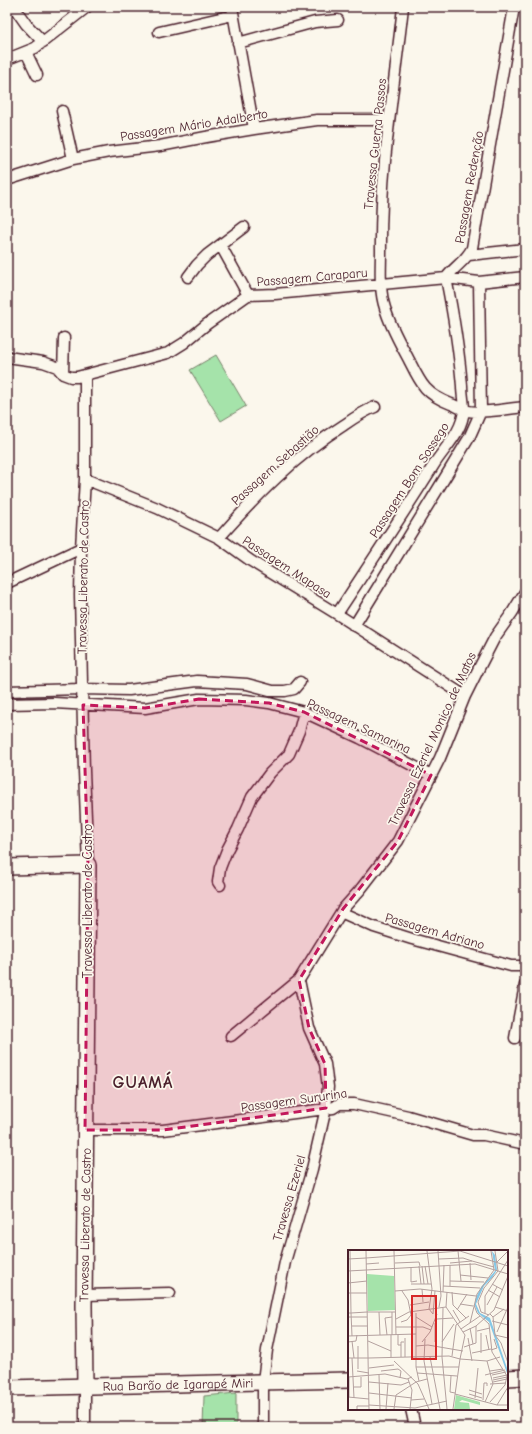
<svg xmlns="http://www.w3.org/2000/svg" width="532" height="1434" viewBox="0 0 532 1434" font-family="'Comic Neue',sans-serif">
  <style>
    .green { fill: #a5e3aa; stroke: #78816a }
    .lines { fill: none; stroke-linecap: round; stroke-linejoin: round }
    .street-casing { stroke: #4a1f2b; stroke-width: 13 }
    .secondary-casing { stroke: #4a1f2b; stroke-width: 18 }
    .street { stroke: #fbf7ec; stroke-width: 10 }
    .secondary { stroke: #fbf7ec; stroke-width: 15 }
    .marked { fill: #c2185b; fill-opacity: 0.2; stroke: #c2185b; stroke-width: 3; stroke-dasharray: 8 5; stroke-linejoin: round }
    .labels { text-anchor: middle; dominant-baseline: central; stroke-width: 3.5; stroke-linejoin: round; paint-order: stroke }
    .street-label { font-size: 13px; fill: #4a1f2b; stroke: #fbf7ec }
    .district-label { font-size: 17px; font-weight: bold; letter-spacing: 1px; fill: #4a1f2b; stroke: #fbf7ec }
    .inset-road { fill: none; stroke: #b4a19f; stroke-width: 1 }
    .view { fill: #d62828; fill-opacity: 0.15; stroke: #d62828; stroke-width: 2 }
    .inset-edge { fill: none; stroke: #4a1f2b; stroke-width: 2 }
  </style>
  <rect width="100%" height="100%" fill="#fbf7ec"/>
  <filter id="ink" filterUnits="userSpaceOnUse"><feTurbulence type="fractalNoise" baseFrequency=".025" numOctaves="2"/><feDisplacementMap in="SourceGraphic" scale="8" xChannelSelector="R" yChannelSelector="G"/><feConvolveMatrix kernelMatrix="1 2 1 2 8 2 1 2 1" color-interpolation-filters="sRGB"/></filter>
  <g filter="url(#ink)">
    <path class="green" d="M 216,355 L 246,406 L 221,421 L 190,370 Z
      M 236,1393 L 236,1427 L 203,1427 L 204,1396 Z"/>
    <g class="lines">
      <defs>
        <path id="street" d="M 14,7 L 26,24 L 43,42
          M 232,7 L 254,129
          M 403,7 C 394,88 380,169 381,251 C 381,269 379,290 385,308 C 390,326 400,343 409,360 C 421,384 425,394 451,404 C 457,406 462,410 468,411 C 482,414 510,408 525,407
          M 159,32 L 233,15
          M 238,43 L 315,22 L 338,20
          M 26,52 L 37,75
          M 10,58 L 35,48 L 87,7
          M 62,111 L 73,159
          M 7,180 L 73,159 L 109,152 L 160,146 L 206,137 L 254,129 L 317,120 L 388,120
          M 221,246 L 248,295
          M 469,255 L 525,249
          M 188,277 L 197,265 L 207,255 L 244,227
          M 7,357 L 43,362 L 57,367 L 63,374 L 71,377 L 77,377 L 168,353 L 184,343 L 207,324 L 248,295 L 275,294 L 446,278 L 479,282 L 525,277
          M 63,374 L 64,338
          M 85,375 L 85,479 L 81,548 L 80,595 L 84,771 L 88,865
          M 85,479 L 157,508 L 219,538 L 251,561 L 337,614 L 465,696
          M 219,538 C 256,496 296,455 344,425 C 354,418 364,411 375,407
          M 7,583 L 81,548
          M 337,614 C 370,564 403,514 435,463 C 446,446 462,432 464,410 C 464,403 462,394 462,386 C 459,350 453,313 446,278 C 454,267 467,260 472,248 L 514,7
          M 354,626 L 449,471 L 469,438 L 481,411 L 479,282
          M 7,691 L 82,689 L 129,690 L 197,681 L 247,684 L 273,691 L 285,691 L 294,689 L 300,682
          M 7,704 L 54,703 L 145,708 L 199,699 L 246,700 L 269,703 L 304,712 L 360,738 L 431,775
          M 220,885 L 218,882 L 220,868 L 227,850 L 238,829 L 252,797 L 270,773 L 289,754 L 299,731 L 304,712
          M 342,910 L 345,914 L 374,927 L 412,939 L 511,966 L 525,966
          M 231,1036 L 299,980 L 343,909 L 360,890 L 398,841 L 440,758 L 465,696 L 479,668 L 495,637 L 512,613 L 525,592
          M 515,1038 L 525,985
          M 85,1130 L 163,1130 L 333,1108 L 339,1104 L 354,1104 L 408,1116 L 473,1135 L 484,1135 L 525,1144
          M 84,1295 L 170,1293
          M 85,1386 L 85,1427
          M 411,1409 L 415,1427
          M 263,1427 L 263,1381 L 267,1350 L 285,1262 L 312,1169 L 326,1108 L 328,1087 L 325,1064 L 309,1028 L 299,980"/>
        <g id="secondary">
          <path d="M 7,867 L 88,865 L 84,1306 L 85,1386"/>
          <path d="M 507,1378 L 525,1377"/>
          <path id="s1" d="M 7,1388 L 349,1380"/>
        </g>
      </defs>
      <use href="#street" class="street-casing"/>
      <use href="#secondary" class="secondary-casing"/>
      <use href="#street" class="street"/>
      <use href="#secondary" class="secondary"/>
    </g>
  </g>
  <path class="marked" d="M 199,699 L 269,703 L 304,712 L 431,775 L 398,841 L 343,909 L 299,980 L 309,1028 L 325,1064 L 326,1108 L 163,1130 L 85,1130 L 88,865 L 83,705 L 145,708 Z"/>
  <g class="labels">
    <g class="street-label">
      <text transform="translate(194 125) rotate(-9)">Passagem Mário Adalberto</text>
      <text transform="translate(375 144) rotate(-84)">Travessa Guerra Passos</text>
      <text transform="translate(469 187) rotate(-80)">Passagem Redenção</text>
      <text transform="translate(312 277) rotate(-5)">Passagem Caraparu</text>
      <text transform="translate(275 465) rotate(-42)">Passagem Sebastião</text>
      <text transform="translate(409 480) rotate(-57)">Passagem Bom Sossego</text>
      <text transform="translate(287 567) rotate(33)">Passagem Mapasa</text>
      <text transform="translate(83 577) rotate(-89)">Travessa Liberato de Castro</text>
      <text transform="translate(359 726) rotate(25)">Passagem Samarina</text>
      <text transform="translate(432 739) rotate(-65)">Travessa Ezeriel Monico de Matos</text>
      <text transform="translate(87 901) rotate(-90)">Travessa Liberato de Castro</text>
      <text transform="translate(435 931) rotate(16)">Passagem Adriano</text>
      <text transform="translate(294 1100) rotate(-8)">Passagem Sururina</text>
      <text transform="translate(289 1198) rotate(-74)">Travessa Ezeriel</text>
      <text transform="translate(85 1225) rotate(-89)">Travessa Liberato de Castro</text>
      <text stroke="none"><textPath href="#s1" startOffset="171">Rua Barão de Igarapé Miri</textPath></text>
    </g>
    <g class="district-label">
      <text x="143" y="1082">GUAMÁ</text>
    </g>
  </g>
  <g transform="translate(348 1250)">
    <rect width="160" height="160" fill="#fbf7ec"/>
    <path d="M 19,24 L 46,26 L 47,60 L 20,61 ZM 108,145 L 132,152 L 132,155 L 114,150 L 111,152 L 121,153 L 122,159 L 106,159 Z" fill="#a5e3aa"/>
    <path d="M 144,1 L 147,5 L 149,20 L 144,28 L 136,36 L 128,54 L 132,63 L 142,68 L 160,121 L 160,126 L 141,72 L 130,63 L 127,56 L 127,50 L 133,37 L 147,21 Z" fill="#85c7e6"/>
    <path class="inset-road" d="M 2,1 L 3,63 L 19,62M 18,1 L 21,159M 46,1 L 48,85M 79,1 L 84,39 L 81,59 L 85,64M 90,1 L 93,46 L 91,57M 110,1 L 113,31M 112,1 L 160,16M 18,8 L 112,1M 0,9 L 18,8M 91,9 L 115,8 L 124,11M 149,12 L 160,1M 47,13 L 71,12 L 72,16M 102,13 L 124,11 L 146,17M 122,13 L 123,30M 18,14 L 31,13M 71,16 L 73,34M 74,16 L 76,34M 77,16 L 80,34M 63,17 L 63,32 L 69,31M 0,21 L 127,14 L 160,24M 112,25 L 140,28M 102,31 L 136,32M 0,33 L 19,31M 63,34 L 83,34M 144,34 L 155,40M 95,36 L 132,38M 102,36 L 102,15M 74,39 L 75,52M 140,40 L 152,47M 47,41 L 72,39 L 128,46M 95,42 L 96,15M 99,42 L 98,57 L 117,85 L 112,109 L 139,111 L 152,107M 104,42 L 105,55 L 118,68M 0,43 L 19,43M 112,54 L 125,56M 62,55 L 81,52M 126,55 L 129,63 L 141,74 L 144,102 L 159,126 L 157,135 L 142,152M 139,55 L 149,37M 147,57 L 160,61M 95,58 L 94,107 L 99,159M 105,60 L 112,72M 109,60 L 119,44M 19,62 L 47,62M 31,62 L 32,85M 44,62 L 44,85M 0,63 L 3,63 L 4,86M 68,63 L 68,117 L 71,131M 137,63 L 137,46 L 160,10M 85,64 L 87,41M 142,64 L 145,67 L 147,85 L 153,93 L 160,113M 141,65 L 133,62 L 130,52 L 136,38 L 150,21 L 147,1M 0,67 L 19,67M 68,67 L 84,77M 145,67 L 156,59M 48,69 L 61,62 L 98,57M 89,69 L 105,68M 144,71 L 160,75M 53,72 L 59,70 L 63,65 L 60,50 L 54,41M 122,73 L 129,44 L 146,20 L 143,1M 4,76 L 20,76M 48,77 L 75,77 L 83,80M 122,78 L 125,94M 113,79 L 132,66M 129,81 L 142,78M 115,82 L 128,76 L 146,60 L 160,26M 149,82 L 160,57M 133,83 L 133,103M 39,85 L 37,68 L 44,67M 43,85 L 43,107M 50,85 L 50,95 L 53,95M 138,85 L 141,100M 147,85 L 160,88M 0,86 L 68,84M 57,88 L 57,107M 120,88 L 124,111M 77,89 L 76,111 L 84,154M 4,91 L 6,108M 20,91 L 43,101M 0,92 L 8,91 L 9,85M 74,92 L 82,82 L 89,64M 87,92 L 87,73M 94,92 L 106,74M 68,96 L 80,95 L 115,101M 116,97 L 128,93 L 128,76M 143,100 L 149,98 L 146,89M 124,103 L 143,99M 104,106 L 108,75 L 121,66M 53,107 L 53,92 L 56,92M 82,107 L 92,159M 0,108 L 21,108M 4,108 L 6,148M 21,108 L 101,106 L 112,109 L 105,159M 46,111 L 70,134 L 81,159M 68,117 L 111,117M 21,118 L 46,115M 10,119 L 10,96M 9,121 L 21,123M 33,121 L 50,119 L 53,121 L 52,128M 142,121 L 155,119M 69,123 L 109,126M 31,125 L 32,159M 137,125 L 157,120M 144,125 L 158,122M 103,126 L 102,142 L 107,143M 0,127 L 37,124 L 59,129 L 64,127M 1,127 L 1,147M 145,128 L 159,125M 60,129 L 64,140 L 62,159M 145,130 L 159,127M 21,132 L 53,135 L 61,132M 145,132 L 159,129M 142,134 L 158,133M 6,137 L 13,137 L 13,127M 121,140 L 134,144M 21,143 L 64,148M 107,144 L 149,155 L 160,155M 121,144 L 134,148M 0,147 L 21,149M 127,148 L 130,118M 63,150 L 76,149M 135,150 L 136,133 L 139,133 L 139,136M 137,152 L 145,134 L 139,111M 21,155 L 67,158 L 99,151M 149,155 L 160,137M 9,159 L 9,156 L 21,156M 38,159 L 40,133M 46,159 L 48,145 L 68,132 L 79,129"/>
    <path class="view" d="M 64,46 L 88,46 L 88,109 L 64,109 Z"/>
    <rect width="160" height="160" class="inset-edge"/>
  </g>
  <rect width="532" height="1434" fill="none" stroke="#fbf7ec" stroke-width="24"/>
  <rect x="12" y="12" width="508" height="1410" fill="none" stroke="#4a1f2b" stroke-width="1.5" filter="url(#ink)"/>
</svg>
